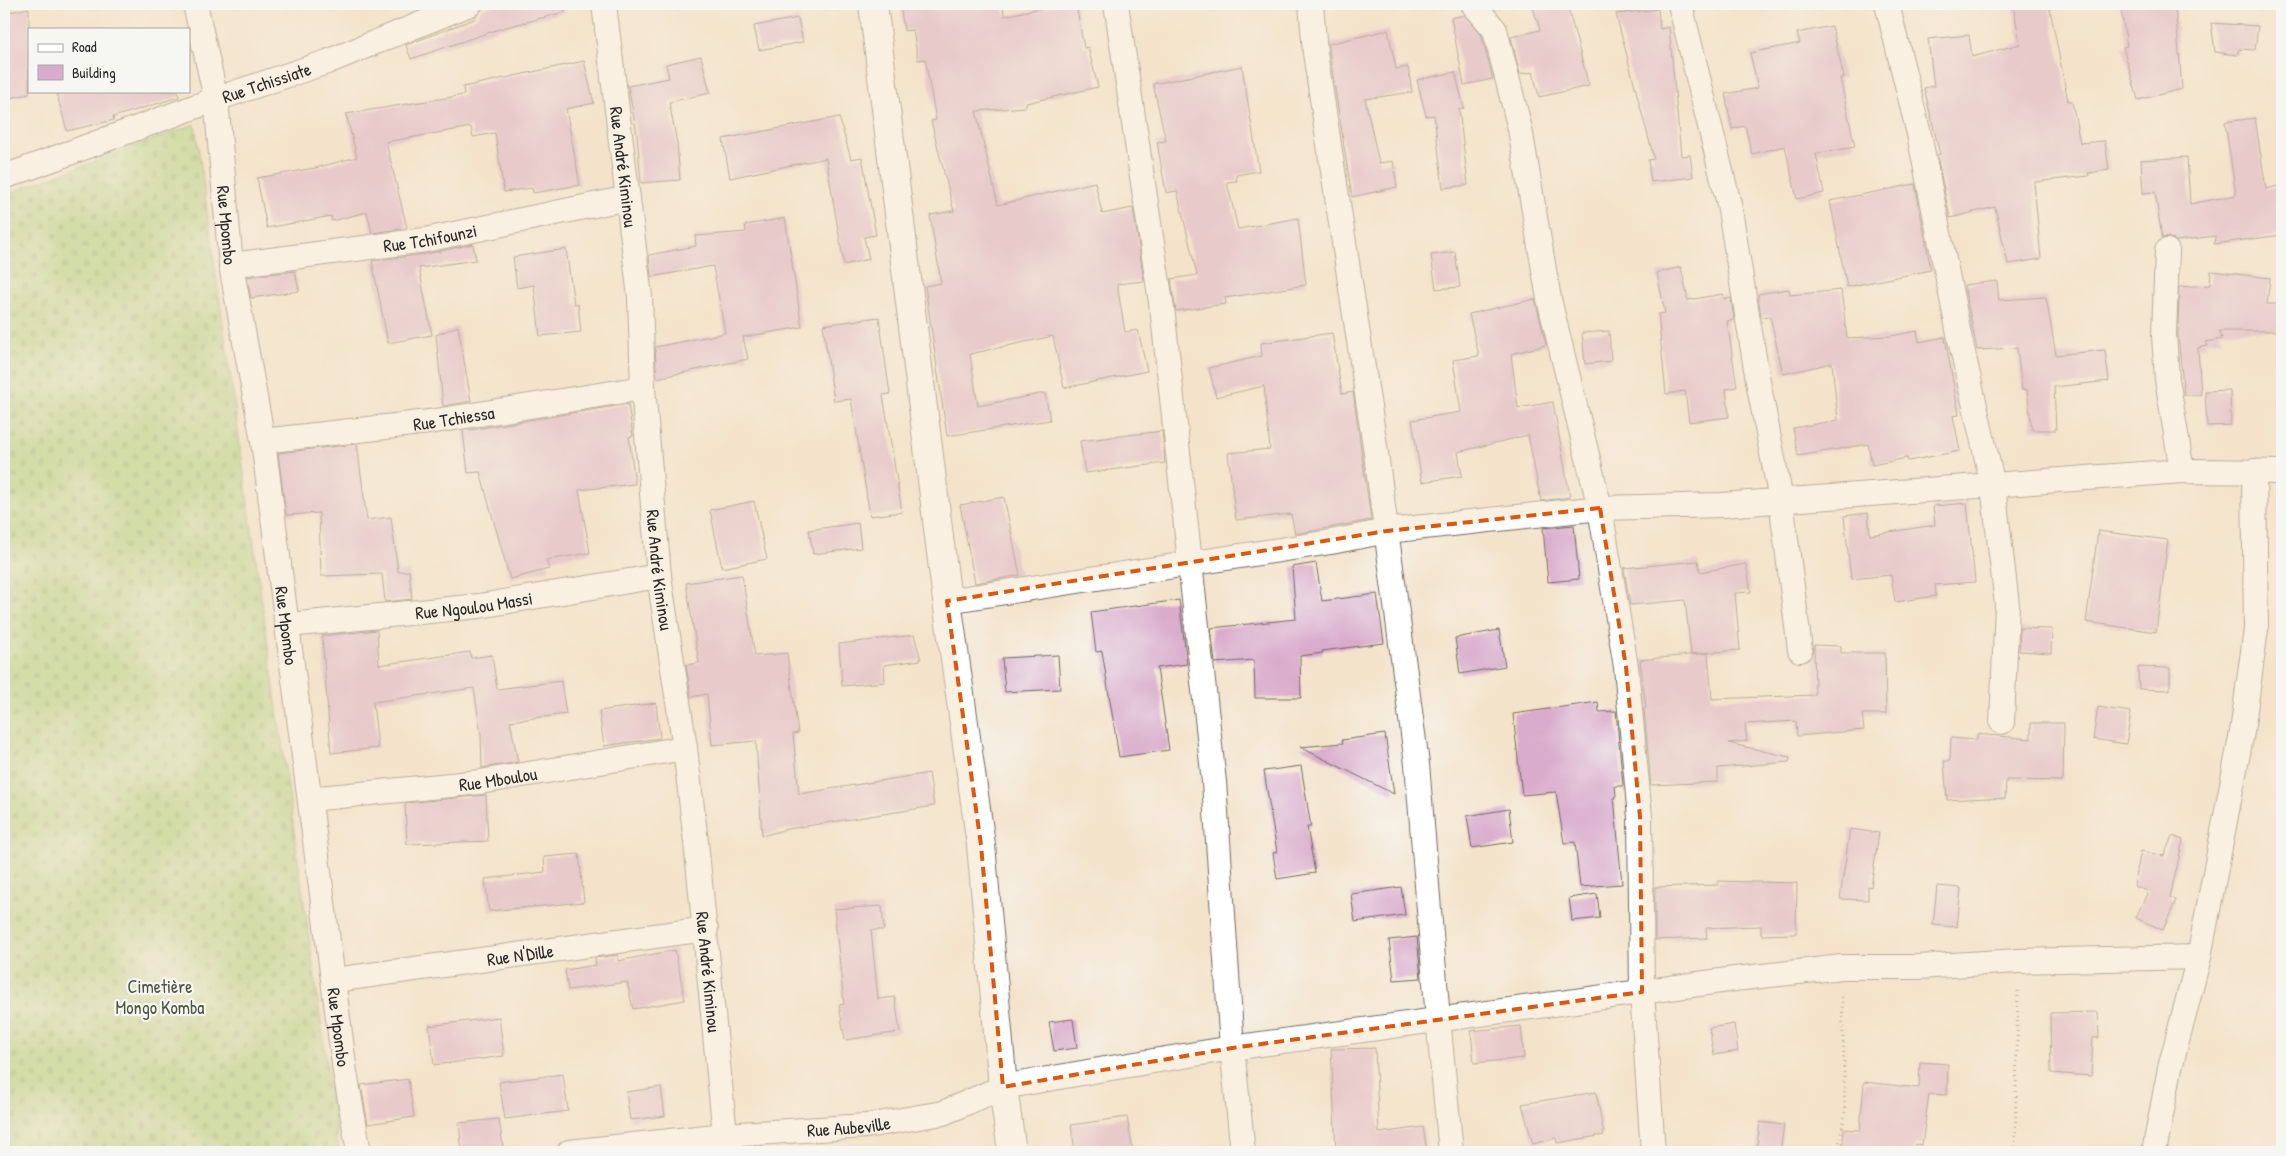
<svg xmlns="http://www.w3.org/2000/svg" width="2286" height="1156" viewBox="0 0 2286 1156" font-family="'Patrick Hand',sans-serif">
  <style>
    .cemetery { fill: url(#cemetery-stones); stroke: #6c8055 }
    .building { fill: #d9abcc }
    .lines { fill: none; stroke-linecap: round; stroke-linejoin: round }
    .street-casing { stroke: #716b63; stroke-width: 26 }
    .secondary-casing { stroke: #716b63; stroke-width: 30 }
    .path { stroke: #716b63; stroke-width: 3; stroke-dasharray: 1 4; stroke-linecap: butt }
    .street { stroke: #fff; stroke-width: 24 }
    .secondary { stroke: #fff; stroke-width: 28 }
    .marked { fill: none; stroke: #df570e; stroke-width: 4; stroke-dasharray: 10 6; stroke-linejoin: round }
    .labels { text-anchor: middle; dominant-baseline: central; stroke-width: 4.5; stroke-linejoin: round; paint-order: stroke }
    .street-label { font-size: 18px; fill: #2b2b2b; stroke: #f6f6f2 }
    .park-label { font-size: 18px; fill: #4b5540; stroke: #f6f6f2 }
  </style>
  <defs>
    <pattern id="cemetery-stones" width="16" height="16" patternUnits="userSpaceOnUse" patternTransform="scale(1.25)"><rect width="16" height="16" fill="#acd47f"/><path d="M2 7V4a2 2 0 0 1 4 0v3zM10 15v-3a2 2 0 0 1 4 0v3z" fill="#94b66e"/></pattern>
  </defs>
  <rect width="100%" height="100%" fill="#f6f6f2"/>
  <filter id="ink" filterUnits="userSpaceOnUse"><feTurbulence type="fractalNoise" baseFrequency=".02" numOctaves="2"/><feDisplacementMap in="SourceGraphic" scale="10" xChannelSelector="R" yChannelSelector="G"/><feConvolveMatrix kernelMatrix="1 2 1 2 8 2 1 2 1" color-interpolation-filters="sRGB"/></filter>
  <filter id="wash" filterUnits="userSpaceOnUse"><feTurbulence type="fractalNoise" baseFrequency=".0096" numOctaves="4" result="noise"/><feDisplacementMap in="SourceGraphic" scale="20" xChannelSelector="R" yChannelSelector="G"/><feGaussianBlur stdDeviation="1.12" result="paint"/><feColorMatrix in="noise" values="0 0 0 0 0 0 0 0 0 0 0 0 0 0 0 0 0 1.4 0 .05"/><feComposite in="paint" operator="in"/></filter>
  <g filter="url(#wash)">
    <rect width="100%" height="100%" fill="#f4e3cb"/>
    <path class="cemetery" d="M 195,124 L 339,1152 L 4,1152 L 4,195 Z"/>
    <g id="blocks">
      <path class="building" d="M 499,4 L 564,4 L 565,12 L 499,29 L 411,59 L 406,45 L 474,19 L 483,8 Z
        M 900,4 L 1003,4 L 1004,16 L 1060,4 L 1076,4 L 1084,48 L 1088,47 L 1098,87 L 1026,103 L 1026,107 L 976,111 L 998,205 L 1095,182 L 1102,214 L 1133,208 L 1144,281 L 1117,284 L 1125,332 L 1138,330 L 1147,371 L 1064,388 L 1053,336 L 970,354 L 978,406 L 1045,393 L 1050,420 L 947,436 L 925,286 L 941,283 L 930,215 L 954,211 L 931,121 L 936,120 L 925,59 L 918,60 L 913,30 L 904,31 Z
        M 1532,4 L 1567,4 L 1589,86 L 1539,97 L 1533,72 L 1520,74 L 1511,37 L 1540,30 Z
        M 2013,4 L 2049,4 L 2068,101 L 2072,101 L 2080,143 L 2105,141 L 2109,170 L 2088,173 L 2089,176 L 2034,182 L 2041,259 L 2008,264 L 1995,207 L 1950,218 L 1937,155 L 1940,154 L 1924,88 L 1934,86 L 1928,39 L 1969,35 L 1972,57 L 2020,44 Z
        M 2120,4 L 2175,4 L 2182,89 L 2138,100 L 2123,47 L 2127,46 Z
        M 29,8 L 29,94 L 4,99 L 4,13 Z
        M 1658,9 L 1660,29 L 1669,27 L 1681,156 L 1690,155 L 1693,177 L 1651,182 L 1648,160 L 1654,159 L 1616,14 Z
        M 1464,15 L 1481,34 L 1493,79 L 1464,85 L 1451,18 Z
        M 798,18 L 803,42 L 759,50 L 754,26 Z
        M 2211,23 L 2258,26 L 2255,50 L 2239,49 L 2237,55 L 2215,52 Z
        M 1832,26 L 1844,78 L 1840,78 L 1855,147 L 1816,154 L 1824,193 L 1797,199 L 1785,146 L 1752,154 L 1745,126 L 1732,129 L 1725,94 L 1758,88 L 1750,53 L 1800,43 L 1797,33 Z
        M 1388,30 L 1396,69 L 1408,67 L 1412,92 L 1365,99 L 1379,163 L 1393,161 L 1397,187 L 1352,197 L 1328,44 Z
        M 701,56 L 710,93 L 669,102 L 677,143 L 680,180 L 641,183 L 637,134 L 628,86 L 669,78 L 666,64 Z
        M 584,61 L 594,103 L 566,109 L 580,185 L 533,193 L 532,188 L 504,192 L 495,133 L 473,137 L 471,127 L 386,142 L 407,228 L 372,233 L 367,212 L 332,221 L 331,216 L 267,228 L 257,178 L 315,168 L 357,157 L 346,114 L 464,95 L 463,87 Z
        M 1242,66 L 1259,171 L 1236,175 L 1237,181 L 1227,182 L 1238,229 L 1298,218 L 1306,285 L 1225,298 L 1226,304 L 1176,311 L 1171,279 L 1197,275 L 1177,191 L 1166,193 L 1157,142 L 1166,141 L 1153,84 Z
        M 1455,72 L 1464,108 L 1459,109 L 1468,185 L 1443,188 L 1434,115 L 1426,116 L 1417,80 Z
        M 56,91 L 178,91 L 179,97 L 113,117 L 114,120 L 67,131 Z
        M 839,117 L 851,159 L 862,157 L 876,235 L 864,237 L 869,259 L 844,265 L 826,158 L 730,178 L 723,139 Z
        M 2255,118 L 2266,189 L 2282,185 L 2282,235 L 2214,244 L 2215,236 L 2176,241 L 2168,237 L 2162,238 L 2155,192 L 2143,193 L 2141,160 L 2187,157 L 2190,204 L 2236,195 L 2225,122 Z
        M 1915,184 L 1931,270 L 1847,287 L 1830,201 Z
        M 785,218 L 802,327 L 743,337 L 748,359 L 657,378 L 655,347 L 725,333 L 713,266 L 651,277 L 649,255 L 696,246 L 695,236 L 746,232 L 745,225 Z
        M 473,244 L 476,260 L 419,268 L 432,335 L 388,343 L 372,261 L 427,254 Z
        M 566,249 L 574,304 L 578,304 L 581,332 L 540,336 L 534,285 L 517,288 L 513,257 Z
        M 1455,252 L 1460,287 L 1436,289 L 1431,255 Z
        M 1681,267 L 1688,300 L 1723,294 L 1724,299 L 1731,298 L 1734,320 L 1727,321 L 1737,387 L 1726,389 L 1729,417 L 1689,422 L 1685,391 L 1666,394 L 1658,314 L 1665,313 L 1657,273 Z
        M 295,271 L 299,291 L 251,298 L 247,277 Z
        M 2211,271 L 2270,278 L 2267,304 L 2282,304 L 2282,331 L 2219,331 L 2222,339 L 2206,342 L 2208,346 L 2198,348 L 2201,395 L 2184,395 L 2178,335 L 2179,287 L 2210,285 Z
        M 1997,281 L 1999,300 L 2046,297 L 2056,355 L 2105,350 L 2109,381 L 2054,387 L 2056,430 L 2032,430 L 2027,389 L 2022,390 L 2017,348 L 1977,350 L 1964,285 Z
        M 1789,289 L 1790,295 L 1841,290 L 1847,338 L 1891,336 L 1917,331 L 1919,342 L 1945,337 L 1959,415 L 1953,416 L 1960,451 L 1908,461 L 1907,458 L 1872,465 L 1868,444 L 1798,456 L 1793,428 L 1838,420 L 1832,363 L 1783,374 L 1770,316 L 1761,317 L 1758,294 Z
        M 1535,299 L 1546,345 L 1511,354 L 1518,408 L 1553,402 L 1570,497 L 1541,501 L 1528,435 L 1458,452 L 1462,476 L 1422,482 L 1412,420 L 1461,412 L 1453,360 L 1479,356 L 1469,314 Z
        M 879,317 L 890,394 L 883,395 L 902,512 L 870,516 L 851,399 L 834,401 L 823,325 Z
        M 458,326 L 471,401 L 443,406 L 436,335 Z
        M 1609,331 L 1611,361 L 1585,364 L 1582,333 Z
        M 1332,333 L 1342,394 L 1353,392 L 1371,520 L 1295,534 L 1291,514 L 1236,520 L 1228,453 L 1270,449 L 1264,386 L 1216,397 L 1209,368 L 1262,356 L 1261,343 Z
        M 2230,390 L 2231,425 L 2207,426 L 2205,391 Z
        M 628,404 L 633,436 L 629,437 L 635,484 L 579,490 L 590,553 L 546,560 L 549,569 L 510,579 L 480,472 L 468,473 L 463,431 Z
        M 1162,431 L 1165,463 L 1085,473 L 1080,441 Z
        M 357,444 L 367,520 L 391,517 L 398,572 L 409,571 L 412,599 L 385,602 L 382,574 L 321,576 L 319,513 L 286,515 L 278,453 Z
        M 1004,497 L 1020,575 L 975,583 L 960,505 Z
        M 754,501 L 767,559 L 722,568 L 710,510 Z
        M 1967,503 L 1975,582 L 1935,585 L 1936,596 L 1895,602 L 1891,575 L 1851,579 L 1844,516 L 1868,513 L 1870,535 L 1935,525 L 1933,506 Z
        M 858,523 L 861,548 L 813,554 L 809,530 Z
        M 1574,525 L 1579,579 L 1548,582 L 1543,528 Z
        M 2098,531 L 2168,540 L 2156,632 L 2086,622 Z
        M 1698,561 L 1700,572 L 1746,564 L 1751,592 L 1735,593 L 1740,650 L 1691,654 L 1685,600 L 1630,605 L 1624,568 Z
        M 1316,563 L 1322,601 L 1377,594 L 1384,643 L 1322,651 L 1323,653 L 1300,656 L 1301,698 L 1255,698 L 1254,660 L 1215,663 L 1211,628 L 1296,619 L 1292,567 Z
        M 742,575 L 755,656 L 787,653 L 798,733 L 793,734 L 799,794 L 929,773 L 934,806 L 787,829 L 762,836 L 756,741 L 712,745 L 707,694 L 691,697 L 686,665 L 699,663 L 686,583 Z
        M 1179,600 L 1187,664 L 1157,668 L 1169,750 L 1119,757 L 1102,651 L 1096,652 L 1091,612 Z
        M 2020,628 L 2052,629 L 2051,653 L 2019,651 Z
        M 377,630 L 379,665 L 470,652 L 471,658 L 492,655 L 497,689 L 561,681 L 566,714 L 510,721 L 518,762 L 482,768 L 481,735 L 474,688 L 373,702 L 378,748 L 331,753 L 322,636 Z
        M 1499,630 L 1505,666 L 1460,674 L 1455,638 Z
        M 914,635 L 921,660 L 884,665 L 885,682 L 842,686 L 839,644 Z
        M 1814,645 L 1841,646 L 1841,653 L 1885,653 L 1886,714 L 1862,714 L 1864,730 L 1797,736 L 1796,721 L 1745,724 L 1747,741 L 1728,743 L 1790,757 L 1789,762 L 1718,768 L 1718,782 L 1651,785 L 1644,709 L 1646,708 L 1640,660 L 1708,653 L 1712,699 L 1815,695 Z
        M 1058,655 L 1060,689 L 1005,692 L 1002,658 Z
        M 2138,667 L 2170,668 L 2170,690 L 2139,689 Z
        M 1598,702 L 1599,712 L 1616,711 L 1623,786 L 1615,786 L 1616,796 L 1614,797 L 1622,884 L 1580,887 L 1575,842 L 1564,843 L 1556,792 L 1522,795 L 1513,714 Z
        M 656,703 L 660,738 L 604,746 L 599,711 Z
        M 2098,707 L 2131,712 L 2126,744 L 2093,739 Z
        M 2031,723 L 2064,723 L 2063,781 L 2006,780 L 2005,799 L 1987,798 L 1947,800 L 1944,761 L 1950,761 L 1951,738 L 1977,740 L 1977,734 L 2031,739 Z
        M 1385,734 L 1394,794 L 1300,747 L 1343,743 L 1342,740 Z
        M 1301,766 L 1311,827 L 1307,827 L 1315,873 L 1277,879 L 1273,853 L 1277,852 L 1264,771 Z
        M 486,795 L 488,841 L 407,844 L 405,803 Z
        M 1509,809 L 1513,842 L 1472,848 L 1467,816 Z
        M 1850,829 L 1879,833 L 1871,887 L 1868,886 L 1868,900 L 1840,899 Z
        M 2172,836 L 2183,840 L 2170,897 L 2176,900 L 2163,930 L 2136,918 L 2148,891 L 2134,886 L 2141,851 L 2164,856 Z
        M 579,854 L 584,902 L 489,911 L 485,879 L 545,872 L 544,857 Z
        M 1718,881 L 1797,883 L 1796,934 L 1761,935 L 1761,926 L 1706,928 L 1707,938 L 1655,940 L 1655,887 L 1718,885 Z
        M 1937,886 L 1961,888 L 1957,927 L 1933,925 Z
        M 1401,887 L 1405,915 L 1355,922 L 1351,894 Z
        M 1597,894 L 1600,918 L 1572,921 L 1569,898 Z
        M 882,906 L 884,930 L 871,930 L 878,999 L 895,997 L 900,1032 L 845,1040 L 839,1005 L 844,1004 L 834,909 Z
        M 1417,937 L 1421,978 L 1394,980 L 1389,940 Z
        M 675,950 L 685,1000 L 633,1009 L 627,982 L 568,990 L 565,970 L 596,965 L 595,958 L 618,955 L 618,961 Z
        M 2098,1012 L 2099,1038 L 2093,1038 L 2091,1076 L 2051,1073 L 2050,1013 Z
        M 499,1017 L 504,1056 L 434,1065 L 429,1026 Z
        M 1073,1019 L 1077,1048 L 1054,1051 L 1049,1022 Z
        M 1734,1024 L 1738,1051 L 1714,1055 L 1709,1028 Z
        M 1521,1026 L 1524,1058 L 1474,1063 L 1471,1031 Z
        M 1375,1048 L 1379,1133 L 1423,1127 L 1427,1152 L 1336,1152 L 1331,1049 Z
        M 1920,1062 L 1948,1064 L 1947,1095 L 1929,1094 L 1922,1145 L 1915,1144 L 1914,1152 L 1842,1152 L 1844,1129 L 1860,1130 L 1864,1082 L 1919,1088 Z
        M 563,1074 L 568,1111 L 505,1119 L 499,1082 Z
        M 408,1079 L 414,1117 L 368,1124 L 361,1085 Z
        M 661,1087 L 665,1116 L 630,1120 L 626,1092 Z
        M 1596,1092 L 1604,1135 L 1557,1143 L 1556,1138 L 1533,1144 L 1522,1104 Z
        M 1127,1117 L 1133,1152 L 1075,1152 L 1071,1125 Z
        M 499,1119 L 503,1147 L 462,1151 L 459,1123 Z
        M 1760,1122 L 1784,1125 L 1780,1152 L 1756,1152 Z"/>
    </g>
  </g>
  <g filter="url(#ink)">
    <use href="#blocks" fill-opacity="0" stroke="#716b63" stroke-width="1"/>
    <g class="lines">
      <defs>
        <g id="street">
          <path id="s1" d="M 195,4 L 216,99 L 231,265 L 263,441 L 345,1072 L 359,1152"/>
          <path id="s2" d="M 604,4 L 640,297 L 643,388 L 659,576 L 685,748 L 696,842 L 725,1135"/>
          <path d="M 1116,4 L 1163,316 L 1214,782 L 1232,1048 L 1243,1152"/>
          <path d="M 1311,4 L 1315,53 L 1375,446 L 1417,764 L 1438,1019 L 1451,1152"/>
          <path d="M 1473,4 L 1495,30 L 1520,129 L 1549,299 L 1600,508 L 1626,667 L 1640,817 L 1642,992 L 1653,1152"/>
          <path d="M 1680,4 L 1729,204 L 1759,387 L 1781,500 L 1800,650"/>
          <path d="M 1887,4 L 1919,134 L 1961,344 L 1993,486 L 2007,605 L 2002,722"/>
          <path id="s3" d="M 4,177 L 216,99 L 327,62 L 470,4"/>
          <path d="M 2167,251 L 2164,335 L 2167,379 L 2182,471"/>
          <path id="s4" d="M 231,265 L 425,240 L 628,198"/>
          <path id="s5" d="M 263,441 L 429,422 L 643,388"/>
          <path d="M 947,601 L 1331,542 L 1387,531 L 1600,508 L 1722,505 L 2182,471 L 2282,472"/>
          <path id="s6" d="M 289,625 L 479,606 L 659,576"/>
          <path id="s7" d="M 310,799 L 480,782 L 685,748"/>
          <path id="s8" d="M 334,980 L 706,929"/>
          <path id="s9" d="M 569,1152 L 725,1135 L 866,1126 L 943,1113 L 1003,1087 L 1093,1071 L 1232,1048 L 1735,979 L 1842,967 L 1918,967 L 2018,961 L 2199,957"/>
          <path d="M 2154,1152 L 2170,1068 L 2199,957 L 2242,732 L 2256,629 L 2254,471"/>
        </g>
        <path id="secondary" d="M 873,4 L 947,601 L 981,845 L 1003,1087 L 1012,1152"/>
      </defs>
      <use href="#street" class="street-casing"/>
      <use href="#secondary" class="secondary-casing"/>
      <path class="path" d="M 1837,1152 L 1845,1115 L 1842,993
        M 2015,1152 L 2018,989"/>
      <use href="#street" class="street"/>
      <use href="#secondary" class="secondary"/>
    </g>
  </g>
  <path d="M0 0H2286V1156H0ZM 1600,508 L 1626,667 L 1640,817 L 1642,992 L 1232,1048 L 1003,1087 L 981,845 L 947,601 L 1387,531 Z" fill="#f4e3cb" fill-opacity=".55" fill-rule="evenodd"/>
  <path class="marked" d="M 1600,508 L 1626,667 L 1640,817 L 1642,992 L 1232,1048 L 1003,1087 L 981,845 L 947,601 L 1387,531 Z"/>
  <g class="labels">
    <g class="street-label">
      <text stroke="none"><textPath href="#s3" startOffset="279">Rue Tchissiate</textPath></text>
      <text stroke="none"><textPath href="#s2" startOffset="164">Rue André Kiminou</textPath></text>
      <text stroke="none"><textPath href="#s1" startOffset="224">Rue Mpombo</textPath></text>
      <text stroke="none"><textPath href="#s4" startOffset="201">Rue Tchifounzi</textPath></text>
      <text stroke="none"><textPath href="#s5" startOffset="192">Rue Tchiessa</textPath></text>
      <text stroke="none"><textPath href="#s2" startOffset="569">Rue André Kiminou</textPath></text>
      <text stroke="none"><textPath href="#s6" startOffset="186">Rue Ngoulou Massi</textPath></text>
      <text stroke="none"><textPath href="#s1" startOffset="629">Rue Mpombo</textPath></text>
      <text stroke="none"><textPath href="#s7" startOffset="189">Rue Mboulou</textPath></text>
      <text stroke="none"><textPath href="#s8" startOffset="188">Rue N'Dille</textPath></text>
      <text stroke="none"><textPath href="#s2" startOffset="974">Rue André Kiminou</textPath></text>
      <text stroke="none"><textPath href="#s1" startOffset="1034">Rue Mpombo</textPath></text>
      <text stroke="none"><textPath href="#s9" startOffset="281">Rue Aubeville</textPath></text>
    </g>
    <g class="park-label">
      <text x="160" y="986">Cimetière<tspan x="160" dy="21">Mongo Komba</tspan></text>
    </g>
  </g>
  <rect width="2286" height="1156" fill="none" stroke="#f6f6f2" stroke-width="20"/>
  <rect x="28" y="28" width="162" height="65" fill="#f6f6f2" stroke="#a5a5a2"/>
  <rect x="38" y="44" width="25" height="8" fill="#ffffff" stroke="#a5a5a2"/>
  <text x="72" y="52" font-size="15" fill="#2b2b2b">Road</text>
  <rect x="38" y="65" width="25" height="15" fill="#d9abcc" stroke="#a5a5a2"/>
  <text x="72" y="78" font-size="15" fill="#2b2b2b">Building</text>
</svg>
